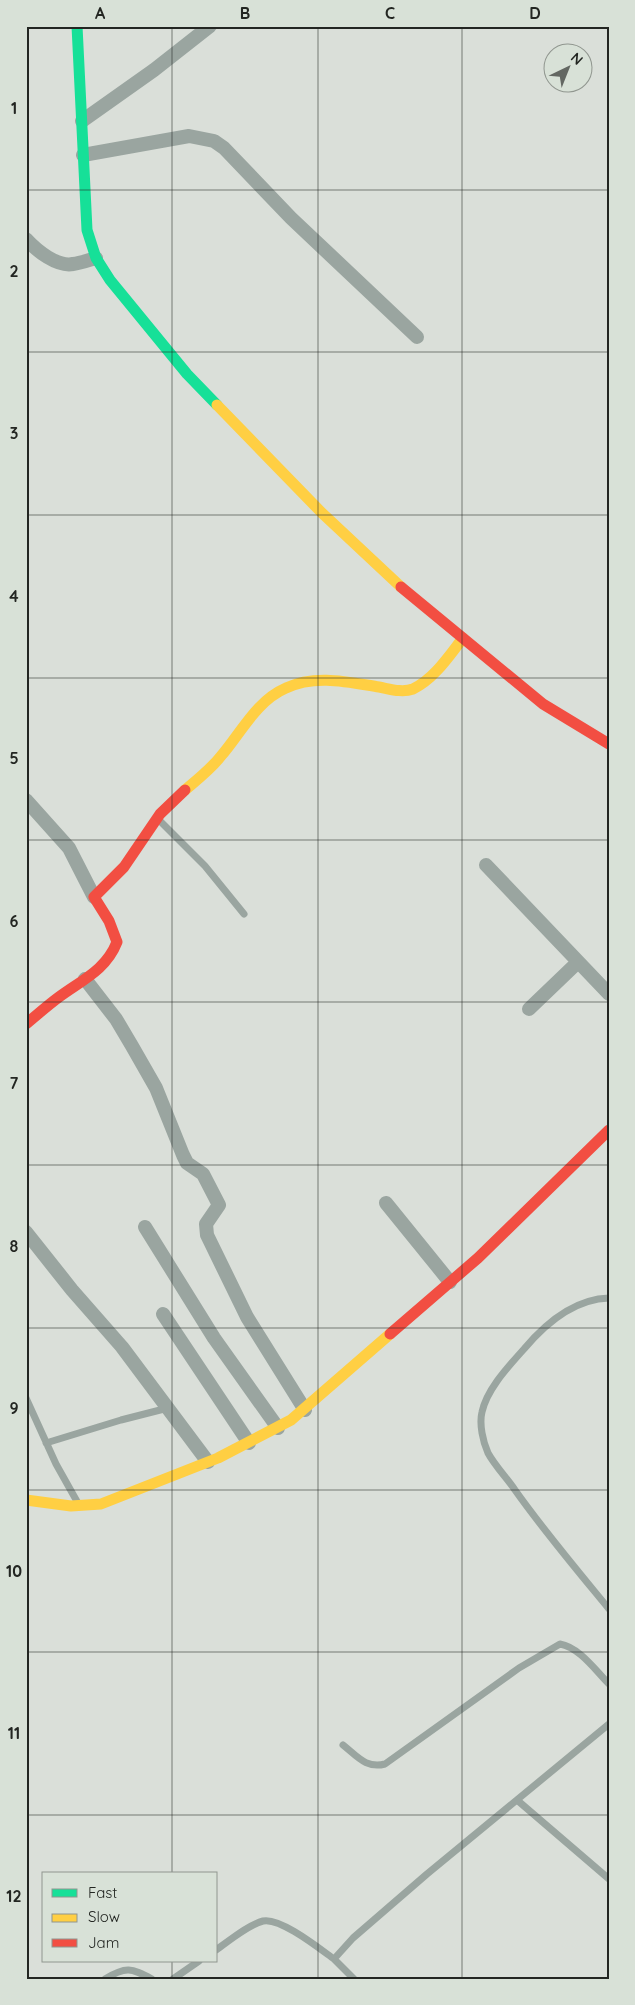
<svg xmlns="http://www.w3.org/2000/svg" width="635" height="2005" viewBox="0 0 635 2005" font-family="Quicksand,sans-serif">
  <style>
    .lines { fill: none; stroke-linecap: round; stroke-linejoin: round }
    .lane { stroke: #9aa5a0; stroke-width: 7 }
    .street { stroke: #9aa5a0; stroke-width: 14 }
    .fast { stroke: #16e098; stroke-width: 11 }
    .slow { stroke: #ffcf43; stroke-width: 11 }
    .jam { stroke: #f24e42; stroke-width: 11 }
    .grid { fill: none; stroke: #232622; stroke-width: 1; stroke-opacity: 0.55 }
    .neatline { fill: none; stroke: #232622; stroke-width: 2 }
    .grid-label { font-size: 16px; text-anchor: middle; font-weight: bold; fill: #232622 }
  </style>
  <rect width="100%" height="100%" fill="#dadfd9"/>
  <g class="lines">
    <path class="lane" d="M 157,818 L 205,866 L 244,914
      M 609,1298 C 574,1299 545,1324 524,1349 C 508,1367 487,1389 482,1412 C 479,1424 483,1442 488,1453 C 495,1466 507,1478 515,1490 C 544,1531 577,1570 609,1609
      M 26,1398 L 56,1464 L 79,1505
      M 46,1443 L 121,1420 L 168,1408
      M 343,1745 C 357,1756 366,1769 385,1764 L 519,1668 L 560,1644 C 579,1647 596,1671 609,1684
      M 517,1800 L 609,1879
      M 216,1950 C 229,1941 248,1925 263,1921 C 280,1917 320,1949 334,1959
      M 105,1979 C 126,1966 131,1968 152,1979
      M 173,1979 L 199,1961
      M 354,1979 L 334,1959 L 353,1938 L 427,1874 L 609,1724"/>
    <path class="street" d="M 82,121 L 154,70 L 210,26
      M 83,155 L 189,136 L 214,141 L 224,148 L 291,218 L 417,337
      M 26,239 C 37,251 57,267 73,264 C 81,263 89,260 96,258
      M 26,800 L 69,848 L 94,897
      M 486,865 L 609,994
      M 85,979 L 116,1019 L 132,1046 L 156,1088 L 183,1155 L 187,1163 L 203,1174 L 219,1205 L 206,1224 L 207,1235 L 247,1317 L 305,1410
      M 529,1009 L 578,962
      M 386,1203 L 450,1282
      M 145,1227 L 214,1338 L 278,1428
      M 26,1232 L 72,1290 L 122,1347 L 208,1462
      M 163,1314 L 249,1443"/>
    <path class="fast" d="M 77,26 L 87,230 L 96,258 L 110,280 L 187,374 L 217,405"/>
    <path class="slow" d="M 217,405 L 322,513 L 401,587
      M 185,790 C 198,779 211,769 221,756 C 241,733 256,701 286,688 C 315,674 348,682 379,687 C 390,689 402,693 413,689 C 434,679 449,656 463,638
      M 26,1500 L 71,1506 L 101,1504 L 218,1458 L 291,1420 L 390,1334"/>
    <path class="jam" d="M 401,587 L 543,704 L 609,744
      M 26,1024 C 37,1015 48,1005 59,997 C 82,980 106,970 117,942 L 109,921 L 94,897 L 124,867 L 160,814 L 185,790
      M 390,1334 L 478,1258 L 609,1130"/>
  </g>
  <path class="grid" d="M 172,26 L 172,1874M 318,26 L 318,1979M 462,26 L 462,1979M 26,190 L 609,190M 26,352 L 609,352M 26,515 L 609,515M 26,678 L 609,678M 26,840 L 609,840M 26,1002 L 609,1002M 26,1165 L 609,1165M 26,1328 L 609,1328M 26,1490 L 609,1490M 26,1652 L 609,1652M 26,1815 L 609,1815M 172,1961 L 172,1979"/>
  <rect width="635" height="2005" fill="none" stroke="#d8e1d7" stroke-width="55"/>
  <rect x="42" y="1872" width="175" height="90" fill="#d8e1d7" stroke="#90968f"/>
  <rect x="52" y="1889" width="25" height="8" fill="#16e098" stroke="#90968f"/>
  <text x="88" y="1898" font-size="15" fill="#232622">Fast</text>
  <rect x="52" y="1914" width="25" height="8" fill="#ffcf43" stroke="#90968f"/>
  <text x="88" y="1922" font-size="15" fill="#232622">Slow</text>
  <rect x="52" y="1939" width="25" height="8" fill="#f24e42" stroke="#90968f"/>
  <text x="88" y="1948" font-size="15" fill="#232622">Jam</text>
  <g transform="translate(568 68) rotate(43)"><circle r="24" fill="#d8e1d7" stroke="#90968f"/>
  <path d="M0-4L9 19L0 12L-9 19Z" fill="#636762"/>
  <text y="-8" font-size="14" font-weight="bold" text-anchor="middle" fill="#232622">N</text>
  </g>
  <rect x="28" y="28" width="580" height="1950" class="neatline"/>
  <g class="grid-label">
    <text x="100" y="19">A</text>
    <text x="245" y="19">B</text>
    <text x="390" y="19">C</text>
    <text x="535" y="19">D</text>
    <text x="14" y="114">1</text>
    <text x="14" y="277">2</text>
    <text x="14" y="439">3</text>
    <text x="14" y="602">4</text>
    <text x="14" y="764">5</text>
    <text x="14" y="927">6</text>
    <text x="14" y="1089">7</text>
    <text x="14" y="1252">8</text>
    <text x="14" y="1414">9</text>
    <text x="14" y="1577">10</text>
    <text x="14" y="1739">11</text>
    <text x="14" y="1902">12</text>
  </g>
</svg>
